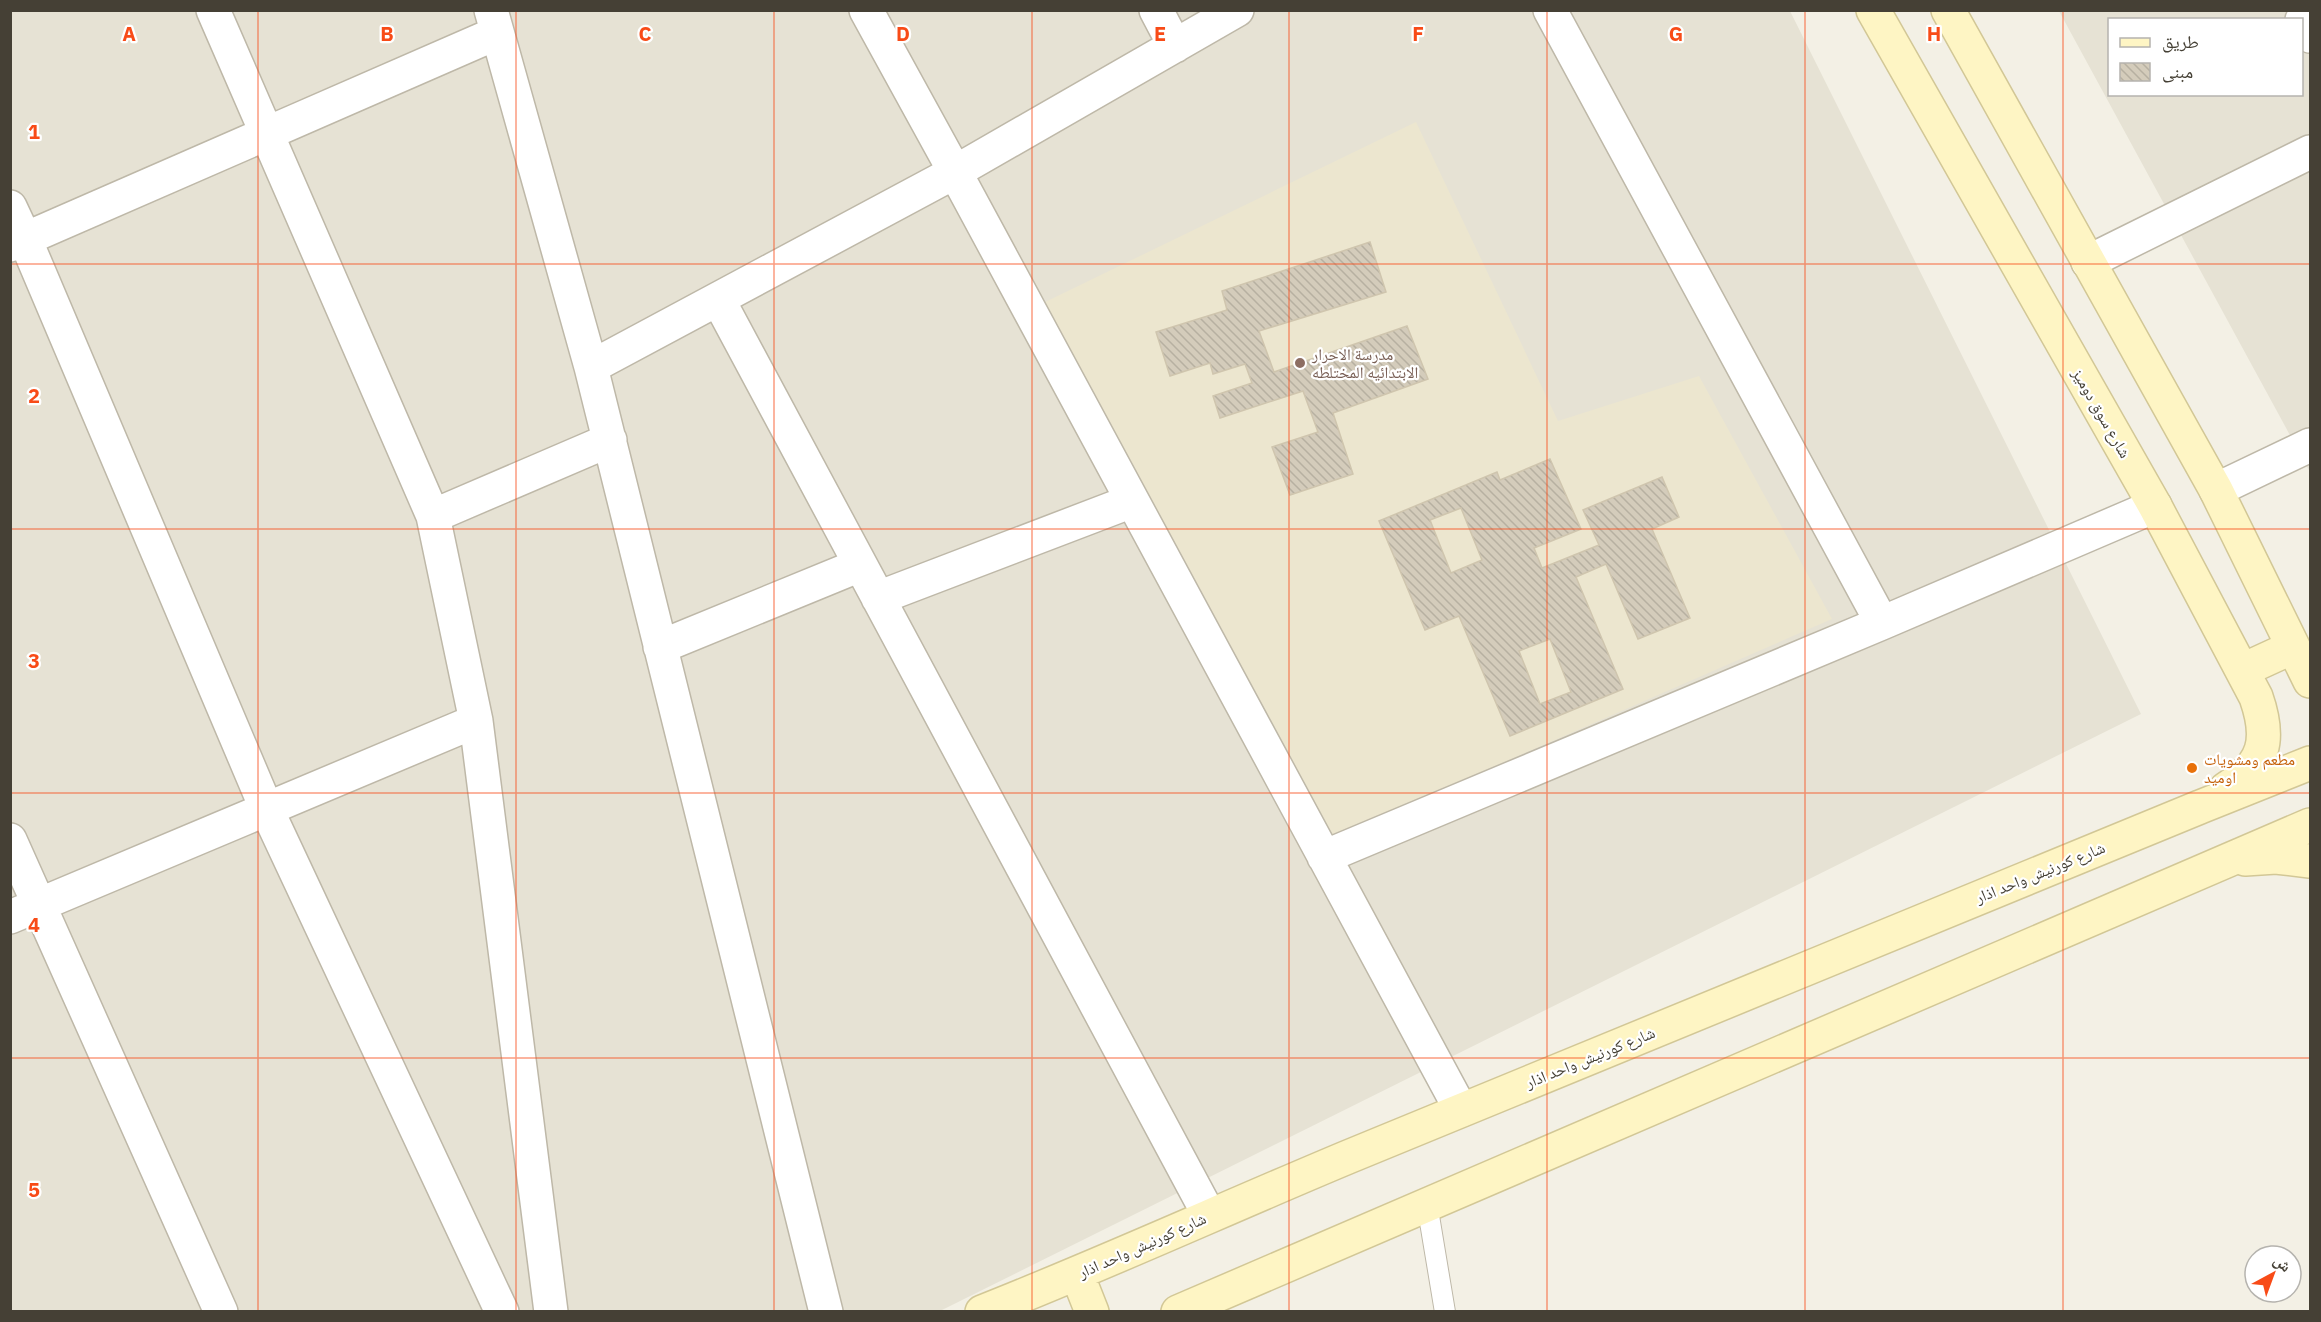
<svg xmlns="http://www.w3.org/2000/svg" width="2321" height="1322" viewBox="0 0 2321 1322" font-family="'IBM Plex Sans','Noto Naskh Arabic',sans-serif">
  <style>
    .residential { fill: #e6e2d4; fill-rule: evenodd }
    .education { fill: #ece6cf }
    .building { fill: url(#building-back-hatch); stroke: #cfc5ae; stroke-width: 1.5; fill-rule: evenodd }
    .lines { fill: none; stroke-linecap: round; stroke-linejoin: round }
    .lane-casing { stroke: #beb8a8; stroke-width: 22 }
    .street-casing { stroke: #beb8a8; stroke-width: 36 }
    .secondary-casing { stroke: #d2c796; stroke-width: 36 }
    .lane { stroke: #fff; stroke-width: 20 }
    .street { stroke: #fff; stroke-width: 33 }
    .secondary { stroke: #fef5c4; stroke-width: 33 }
    .grid { fill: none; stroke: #f84b17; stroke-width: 1.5; stroke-opacity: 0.55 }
    .education-dot { fill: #8d6e63; stroke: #fff; stroke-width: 2 }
    .food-dot { fill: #e8710a; stroke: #fff; stroke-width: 2 }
    .labels { text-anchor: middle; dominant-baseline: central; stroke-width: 4.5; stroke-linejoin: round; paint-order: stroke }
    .education-label { font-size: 16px; fill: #785e54; stroke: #fff; text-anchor: start }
    .street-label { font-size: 16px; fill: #454035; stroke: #fff }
    .food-label { font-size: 16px; fill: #c56008; stroke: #fff; text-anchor: start }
    .grid-label { font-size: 20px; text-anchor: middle; font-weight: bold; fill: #f84b17; stroke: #fff; stroke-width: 4.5; stroke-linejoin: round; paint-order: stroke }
  </style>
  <defs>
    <pattern id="building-back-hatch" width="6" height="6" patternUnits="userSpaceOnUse" patternTransform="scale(1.5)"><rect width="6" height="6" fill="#d4ccbb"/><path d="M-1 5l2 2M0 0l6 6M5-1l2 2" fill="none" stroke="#b7b0a1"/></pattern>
  </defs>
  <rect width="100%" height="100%" fill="#f3f0e5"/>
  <path class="residential" d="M 10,11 L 1790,11 L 2141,714 L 940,1311 L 11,1311 Z
    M 2059,11 L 2310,11 L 2310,472 ZM 2110,20 L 2302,20 L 2302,94 L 2110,94 Z"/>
  <path class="education" d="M 1416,122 L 1558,421 L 1699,376 L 1832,619 L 1328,839 L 1039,305 Z"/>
  <path class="building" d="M 1370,242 L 1386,292 L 1259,331 L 1274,372 L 1407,326 L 1428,379 L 1333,413 L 1353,474 L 1290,495 L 1272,447 L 1318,432 L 1303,391 L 1220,418 L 1213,396 L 1252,383 L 1245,364 L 1213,374 L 1210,363 L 1170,376 L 1156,332 L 1227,310 L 1222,291 Z
    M 1550,459 L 1581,529 L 1534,548 L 1542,568 L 1599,545 L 1583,510 L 1662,477 L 1679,517 L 1652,529 L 1690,618 L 1638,639 L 1606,564 L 1576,577 L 1623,689 L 1510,736 L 1459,616 L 1425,630 L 1379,521 L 1497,472 L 1500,480 ZM 1461,508 L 1482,560 L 1451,573 L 1430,520 ZM 1550,639 L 1571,692 L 1540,704 L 1519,651 Z"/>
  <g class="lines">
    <defs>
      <path id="lane" d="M 1427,1204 L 1445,1312"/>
      <path id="street" d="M 213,10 L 433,516 L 476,721 L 551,1312
        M 491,10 L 591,367 L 955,172 L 866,10
        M 1156,10 L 1175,46
        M 1237,10 L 955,172 L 1461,1110
        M 1550,10 L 1882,623
        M 2302,20 L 2310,36
        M 10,207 L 25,239 L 497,33
        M 10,245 L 25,239 L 267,810 L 502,1312
        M 2088,262 L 2310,152
        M 718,299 L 1209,1215
        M 591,367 L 826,1312
        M 2216,490 L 2310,445
        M 433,516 L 610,440
        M 878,598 L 1132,501
        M 660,647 L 860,565
        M 10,840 L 221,1312
        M 1324,857 L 1882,623 L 2155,506
        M 10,917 L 476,721"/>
      <path id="secondary" d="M 1873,10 L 2155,506 L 2256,697 C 2271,740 2265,764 2226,789
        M 1948,10 L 2216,490 L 2310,681
        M 2243,670 L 2293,647
        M 2245,859 L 2276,857 L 2310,861
        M 1077,1274 L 1092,1312
        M 982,1312 C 1106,1263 1226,1208 1348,1157 C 1632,1039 1916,923 2200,807 L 2310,763
        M 1178,1312 L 2310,825"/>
    </defs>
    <use href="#lane" class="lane-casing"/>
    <use href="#street" class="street-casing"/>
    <use href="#secondary" class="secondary-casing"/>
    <use href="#lane" class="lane"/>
    <use href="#street" class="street"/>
    <use href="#secondary" class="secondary"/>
  </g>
  <path class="grid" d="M 258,10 L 258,1312M 516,10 L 516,1312M 774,10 L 774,1312M 1032,10 L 1032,1312M 1289,10 L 1289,1312M 1547,10 L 1547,1312M 1805,10 L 1805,1312M 2063,10 L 2063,1312M 10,264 L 2310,264M 10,529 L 2310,529M 10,793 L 2310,793M 10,1058 L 2310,1058"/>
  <circle class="education-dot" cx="1300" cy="363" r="6"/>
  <circle class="food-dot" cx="2192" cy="768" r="6"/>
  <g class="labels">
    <g class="education-label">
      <text x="1312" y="354">مدرسة الاحرار<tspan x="1312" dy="18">الابتدائيه المختلطه</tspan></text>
    </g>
    <g class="street-label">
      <text transform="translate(2102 413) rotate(60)">شارع سوق دوميز</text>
      <text transform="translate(2040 872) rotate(-22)">شارع كورنيش واحد اذار</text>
      <text transform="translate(1590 1057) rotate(-22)">شارع كورنيش واحد اذار</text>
      <text transform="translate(1142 1245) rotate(-24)">شارع كورنيش واحد اذار</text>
    </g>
    <g class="food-label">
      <text x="2204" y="759">مطعم ومشويات<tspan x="2204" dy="18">اوميد</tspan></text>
    </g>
  </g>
  <g class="grid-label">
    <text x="129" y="41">A</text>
    <text x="387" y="41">B</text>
    <text x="645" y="41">C</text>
    <text x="903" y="41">D</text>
    <text x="1160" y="41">E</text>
    <text x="1418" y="41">F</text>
    <text x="1676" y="41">G</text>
    <text x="1934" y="41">H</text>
    <text x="34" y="139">1</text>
    <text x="34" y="403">2</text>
    <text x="34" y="668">3</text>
    <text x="34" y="932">4</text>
    <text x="34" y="1197">5</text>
  </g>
  <rect width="2321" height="1322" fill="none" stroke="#454035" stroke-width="24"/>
  <rect x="2108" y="18" width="195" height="78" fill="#ffffff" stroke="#b5b3ae" stroke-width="1.5"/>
  <rect x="2120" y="38" width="30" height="9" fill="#fef5c4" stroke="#b5b3ae" stroke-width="1.5"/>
  <text x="2162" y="48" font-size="18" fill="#454035">طريق</text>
  <rect x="2120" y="63" width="30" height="18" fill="url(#building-back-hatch)" stroke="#b5b3ae" stroke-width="1.5"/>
  <text x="2162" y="78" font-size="18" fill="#454035">مبنى</text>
  <g transform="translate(2273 1274) rotate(41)"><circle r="28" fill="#ffffff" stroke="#b5b3ae" stroke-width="1.5"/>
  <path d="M0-4.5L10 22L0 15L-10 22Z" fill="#f84b17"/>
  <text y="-9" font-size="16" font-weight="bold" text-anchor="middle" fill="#454035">ش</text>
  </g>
</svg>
